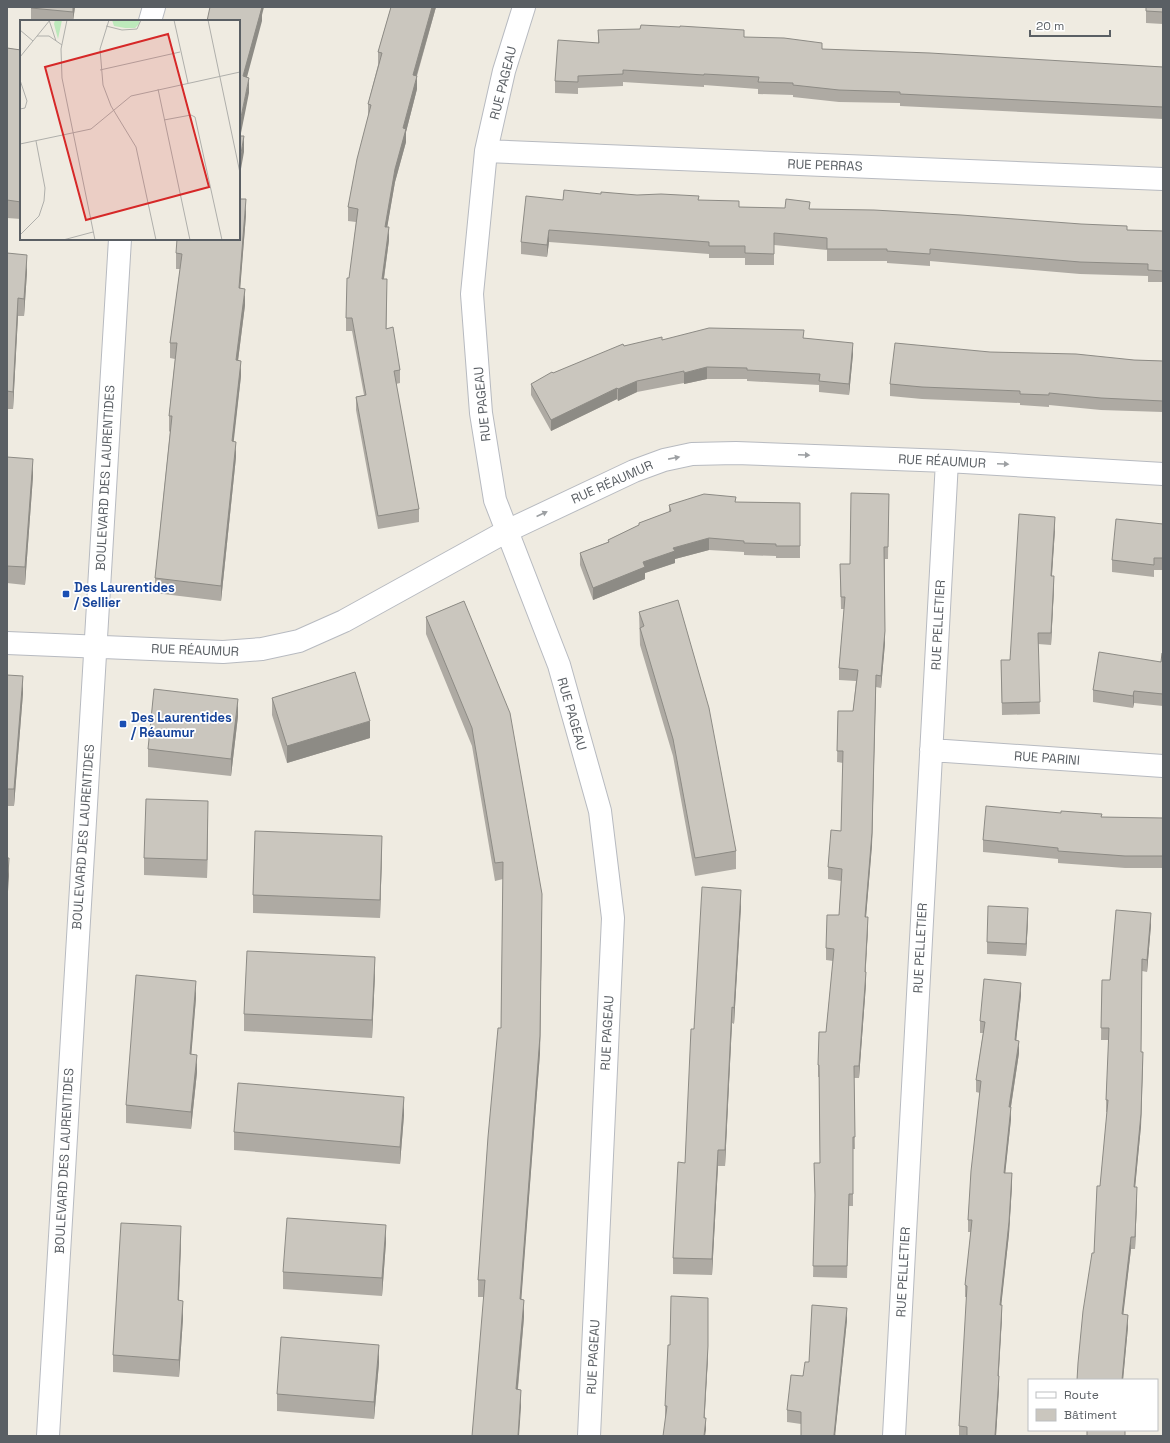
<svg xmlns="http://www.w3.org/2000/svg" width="1170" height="1443" viewBox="0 0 1170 1443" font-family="'Space Grotesk',sans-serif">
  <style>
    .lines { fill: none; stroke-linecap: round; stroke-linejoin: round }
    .minor-casing { stroke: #b7bac0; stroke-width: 24 }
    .minor { stroke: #fff; stroke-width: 22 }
    .wall { fill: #aeaaa3 }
    .shaded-wall { fill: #8d8b85 }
    .building { fill: #cac6be; stroke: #8d8b85 }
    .oneway { fill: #9c9fa2 }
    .transit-dot { fill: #1a4fb4; stroke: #fff; stroke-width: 1.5 }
    .labels { text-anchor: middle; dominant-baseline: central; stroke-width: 3.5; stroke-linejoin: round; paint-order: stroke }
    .street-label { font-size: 13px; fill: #5a5f64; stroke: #fff }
    .transit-label { font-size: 13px; font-weight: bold; fill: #164399; stroke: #fff; text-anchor: start }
    .inset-road { fill: none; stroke: #afafab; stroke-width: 1 }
    .view { fill: #d62828; fill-opacity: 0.15; stroke: #d62828; stroke-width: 2 }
    .inset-edge { fill: none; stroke: #5a5f64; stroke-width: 2 }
  </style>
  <rect width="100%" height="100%" fill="#efebe1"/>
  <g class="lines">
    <defs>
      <path id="minor" d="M 524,7 L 504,71 L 486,151 L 472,294 L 481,413 L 495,500 L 559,665 L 600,811 L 613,918 L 589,1436
        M 150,21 L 154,7
        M 486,151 L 1163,179
        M 7,643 L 223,652 L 262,649 L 299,641 L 344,621 L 507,531 L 634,471 L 664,460 L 692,454 L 736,453 L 947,461 L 1163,474
        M 931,750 L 1163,766
        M 48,1436 L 120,239
        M 894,1436 L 947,461"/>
    </defs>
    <use href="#minor" class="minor-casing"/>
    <use href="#minor" class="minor"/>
  </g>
  <path class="wall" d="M 31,7 L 75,7 L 73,21 L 31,21 Z
    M 391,7 L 436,7 L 417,76 L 417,89 L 406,132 L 406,142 L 395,182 L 387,227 L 389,240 L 384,279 L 387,292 L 386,329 L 400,370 L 400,383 L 396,384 L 419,509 L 419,522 L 378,529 L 356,410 L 356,397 L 364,395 L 352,331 L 346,331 L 346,318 L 356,222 L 348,221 L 348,207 L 368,117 L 368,104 L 378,65 L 378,52 Z
    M 1146,7 L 1163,7 L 1163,24 L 1146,23 Z
    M 598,30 L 744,37 L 822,49 L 1163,67 L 1163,119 L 900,106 L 900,103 L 839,102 L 793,97 L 793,95 L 758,94 L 758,89 L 704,85 L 704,87 L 623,82 L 623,86 L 578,88 L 578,94 L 555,93 L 555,81 L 598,43 Z
    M 7,48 L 21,50 L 21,219 L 7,218 Z
    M 601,194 L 699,200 L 739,207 L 810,209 L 1127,230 L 1163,231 L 1163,282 L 1148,282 L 1148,276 L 1080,274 L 930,261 L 930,266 L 887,263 L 887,261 L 827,261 L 827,250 L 774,245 L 774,265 L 745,265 L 745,258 L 709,258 L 709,254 L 549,242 L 547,257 L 521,254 L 521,242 L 563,200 Z
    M 246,215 L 240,288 L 245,305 L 238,361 L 241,376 L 233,442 L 236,457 L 221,601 L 155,593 L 155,578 L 170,432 L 169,431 L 169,416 L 175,359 L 170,358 L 170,343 L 180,269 L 176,269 L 176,253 Z
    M 7,253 L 27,272 L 24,316 L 18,316 L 13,409 L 7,409 Z
    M 804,338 L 853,354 L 849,395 L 819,392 L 819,385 L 747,381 L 747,379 L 707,379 L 684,384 L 684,383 L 637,392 L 618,401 L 617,399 L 551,431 L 531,395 L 531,384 L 553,373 L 624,346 L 662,340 Z
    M 990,352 L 1134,360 L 1163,361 L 1163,412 L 1101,410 L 1049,405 L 1049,407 L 1020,405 L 1020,403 L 922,399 L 890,396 L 890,384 Z
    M 7,457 L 33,476 L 25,585 L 7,583 Z
    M 889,494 L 888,559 L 885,559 L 885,643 L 881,688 L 876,687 L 872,845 L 866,917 L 868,929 L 865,972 L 866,984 L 859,1078 L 854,1078 L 855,1149 L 853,1149 L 853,1206 L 849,1206 L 847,1278 L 813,1277 L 815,1203 L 814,1163 L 820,1163 L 819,1077 L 818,1077 L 818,1065 L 826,1032 L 833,961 L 826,960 L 826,948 L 839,915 L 841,881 L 828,879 L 828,867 L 841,831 L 843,763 L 837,762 L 838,711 L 853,711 L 856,681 L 839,680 L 839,668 L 844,609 L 841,609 L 840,564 L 850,564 Z
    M 736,502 L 800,503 L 800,558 L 776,558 L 776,556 L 744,555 L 744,552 L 709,550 L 675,559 L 675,563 L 645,573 L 645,579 L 593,600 L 580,565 L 580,553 L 608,542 L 608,540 L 639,525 L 639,523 L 669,512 L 669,505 Z
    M 1163,524 L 1163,570 L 1154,570 L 1154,577 L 1112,572 L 1112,560 Z
    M 1055,529 L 1052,576 L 1054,588 L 1051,645 L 1038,644 L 1040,714 L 1002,715 L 1001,660 L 1010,660 Z
    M 464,601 L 542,912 L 540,1053 L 521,1299 L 524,1317 L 518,1389 L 521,1407 L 483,1297 L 478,1297 L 478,1280 L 501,1028 L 503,879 L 495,881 L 472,746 L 426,634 L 426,617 Z
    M 639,612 L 736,851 L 736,869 L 695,876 L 673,756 L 640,645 Z
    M 1163,653 L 1163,706 L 1134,703 L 1133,708 L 1093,702 L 1093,690 L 1161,662 Z
    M 7,675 L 23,693 L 14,806 L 7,806 Z
    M 272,698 L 370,738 L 287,763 L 272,715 Z
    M 238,716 L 231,776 L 148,767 L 148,749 Z
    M 1102,817 L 1163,818 L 1163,868 L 1125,868 L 1058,863 L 1058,859 L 983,852 L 983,840 Z
    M 208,819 L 207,878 L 144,875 L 144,858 Z
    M 382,853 L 380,918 L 253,913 L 253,895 Z
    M 741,906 L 734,1024 L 732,1023 L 725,1166 L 718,1166 L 712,1275 L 673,1274 L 673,1258 L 685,1163 L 694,1029 Z
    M 1028,920 L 1026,956 L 987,954 L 987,942 Z
    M 1151,925 L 1147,972 L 1142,971 L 1141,1052 L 1143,1064 L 1141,1126 L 1135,1187 L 1137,1199 L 1135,1249 L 1131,1249 L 1123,1314 L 1128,1327 L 1123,1380 L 1077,1380 L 1094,1253 L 1107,1112 L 1106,1112 L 1106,1100 L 1109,1040 L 1101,1040 L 1102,980 L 1110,980 Z
    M 375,974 L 372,1038 L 244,1031 L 244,1014 Z
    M 1021,995 L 1016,1040 L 1019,1053 L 1011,1107 L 1011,1119 L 1005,1173 L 1012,1185 L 1009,1234 L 1001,1305 L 1002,1317 L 998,1376 L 999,1388 L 996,1436 L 959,1436 L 959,1426 L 967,1297 L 965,1297 L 965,1285 L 971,1232 L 968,1232 L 968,1220 L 980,1093 L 976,1092 L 976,1080 L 983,1033 L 980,1033 L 980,1021 Z
    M 196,998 L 191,1054 L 197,1072 L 191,1129 L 126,1123 L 126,1105 Z
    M 404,1115 L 400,1164 L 234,1150 L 234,1132 Z
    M 386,1242 L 382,1296 L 283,1289 L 283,1272 Z
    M 181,1243 L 179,1300 L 183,1318 L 179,1377 L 113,1372 L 113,1355 Z
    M 847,1320 L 835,1435 L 801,1436 L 801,1424 L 787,1422 L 787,1410 L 809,1362 Z
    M 708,1357 L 704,1418 L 706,1430 L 665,1417 L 665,1406 Z
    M 379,1363 L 374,1419 L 277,1411 L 277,1394 Z"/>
  <path class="shaded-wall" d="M 73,7 L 75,7 L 73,21 Z
    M 260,7 L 264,7 L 262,15 L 262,21 L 243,92 L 243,76 Z
    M 432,7 L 436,7 L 413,88 L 413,75 Z
    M 417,76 L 417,89 L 406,132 L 406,142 L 395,182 L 385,240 L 385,227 L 395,169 L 403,128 Z
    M 249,78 L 249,93 L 239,143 L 239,127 Z
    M 244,136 L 244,152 L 239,180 L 239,165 Z
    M 246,199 L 246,215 L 239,304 L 239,288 Z
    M 389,227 L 389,240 L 382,292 L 382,279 Z
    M 549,230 L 549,242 L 547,257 L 547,245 Z
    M 27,255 L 27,272 L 24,316 L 24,299 Z
    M 387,279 L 387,292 L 386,342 L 386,329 Z
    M 245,289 L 245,305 L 236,376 L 236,360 Z
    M 18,298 L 18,316 L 13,409 L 13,392 Z
    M 853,343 L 853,354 L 849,395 L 849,384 Z
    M 241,361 L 241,376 L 232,457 L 232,441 Z
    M 707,367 L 707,379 L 684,384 L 684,373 Z
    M 637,381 L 637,392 L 618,401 L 618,389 Z
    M 617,388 L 617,399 L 551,431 L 551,420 Z
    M 236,442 L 236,457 L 221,601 L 221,586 Z
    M 33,459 L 33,476 L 25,585 L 25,567 Z
    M 1055,517 L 1055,529 L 1051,588 L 1051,576 Z
    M 709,538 L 709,550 L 675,559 L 675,563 L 645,573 L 645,579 L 593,600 L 593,588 L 643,562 L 673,548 Z
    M 1054,576 L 1054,588 L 1051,645 L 1051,633 Z
    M 885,631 L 885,643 L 881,688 L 881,676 Z
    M 876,675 L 872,845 L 865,929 L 865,917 Z
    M 23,676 L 23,693 L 14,806 L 14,789 Z
    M 1134,691 L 1134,703 L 1133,708 L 1133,696 Z
    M 238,699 L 238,716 L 231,776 L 231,759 Z
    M 370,721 L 370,738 L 287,763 L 287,746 Z
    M 208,801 L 208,819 L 207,878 L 207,860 Z
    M 382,836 L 382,853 L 380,918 L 380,900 Z
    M 9,858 L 9,876 L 7,907 L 7,890 Z
    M 741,890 L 741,906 L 734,1024 L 734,1008 Z
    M 1028,908 L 1028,920 L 1026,956 L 1026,944 Z
    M 542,912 L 540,1053 L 520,1317 L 520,1299 Z
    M 1151,913 L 1151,925 L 1147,972 L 1147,960 Z
    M 868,917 L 868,929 L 865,983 L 865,972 Z
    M 375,957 L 375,974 L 372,1038 L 372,1020 Z
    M 866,972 L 866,984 L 859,1078 L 859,1066 Z
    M 196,981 L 196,998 L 190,1071 L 190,1054 Z
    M 1021,983 L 1021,995 L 1015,1052 L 1015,1040 Z
    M 732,1007 L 732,1023 L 725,1166 L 725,1150 Z
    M 1019,1041 L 1019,1053 L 1009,1119 L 1009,1107 Z
    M 1143,1052 L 1141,1126 L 1134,1199 L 1134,1187 Z
    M 197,1055 L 197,1072 L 191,1129 L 191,1112 Z
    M 404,1097 L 404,1115 L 400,1164 L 400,1147 Z
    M 1011,1107 L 1011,1119 L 1004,1185 L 1004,1173 Z
    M 718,1150 L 718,1166 L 712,1275 L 712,1259 Z
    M 1012,1173 L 1012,1185 L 1009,1234 L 1000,1317 L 1000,1305 Z
    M 1137,1187 L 1137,1199 L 1135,1249 L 1135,1237 Z
    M 386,1225 L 386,1242 L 382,1296 L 382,1278 Z
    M 181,1226 L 181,1243 L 178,1318 L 178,1300 Z
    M 1131,1237 L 1131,1249 L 1122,1326 L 1122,1314 Z
    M 524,1300 L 524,1317 L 516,1407 L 516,1389 Z
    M 183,1301 L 183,1318 L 179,1377 L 179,1360 Z
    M 1002,1305 L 1002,1317 L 998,1388 L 998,1376 Z
    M 847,1308 L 847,1320 L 835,1436 L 834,1436 Z
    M 1128,1315 L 1128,1327 L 1123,1380 L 1122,1380 Z
    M 379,1345 L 379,1363 L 374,1419 L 374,1402 Z
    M 708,1346 L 708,1357 L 704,1429 L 704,1418 Z
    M 999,1376 L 999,1388 L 996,1436 L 995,1436 Z
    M 521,1390 L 521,1407 L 519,1436 L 518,1436 Z
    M 706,1418 L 706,1430 L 705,1436 L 704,1436 Z"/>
  <path class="building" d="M 31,7 L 73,7 L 73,12 L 31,8 Z
    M 210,7 L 262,7 L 243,76 L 249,78 L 239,127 L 239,21 L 207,21 Z
    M 391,7 L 432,7 L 413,75 L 417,76 L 403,128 L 406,129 L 395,169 L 385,227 L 389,227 L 382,279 L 387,279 L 386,329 L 393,327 L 400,370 L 394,371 L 419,509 L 378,516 L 356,397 L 366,395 L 352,318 L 346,318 L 347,278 L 349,278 L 358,209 L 348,207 L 357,159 L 371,105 L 368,104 L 382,53 L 378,52 Z
    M 1146,7 L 1163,7 L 1163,12 L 1146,11 Z
    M 641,25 L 680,27 L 680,26 L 744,30 L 744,37 L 784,38 L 822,43 L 822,49 L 930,53 L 1163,67 L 1163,107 L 900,94 L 900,92 L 839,90 L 793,85 L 793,83 L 758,82 L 759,77 L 704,74 L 704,75 L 623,70 L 623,74 L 578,76 L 578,82 L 555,81 L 558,40 L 599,43 L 598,30 L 640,29 Z
    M 7,48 L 21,50 L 21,202 L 7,200 Z
    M 239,136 L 244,136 L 239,165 Z
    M 564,190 L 601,194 L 601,192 L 637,195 L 661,194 L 699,196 L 698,200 L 739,201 L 739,207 L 785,208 L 786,199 L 810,202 L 809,209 L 874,210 L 961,215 L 1081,224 L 1127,226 L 1127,230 L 1163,231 L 1163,271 L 1148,270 L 1148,264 L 1080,262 L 930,249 L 930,254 L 887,251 L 887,249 L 827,249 L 827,238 L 774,233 L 774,254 L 745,253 L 745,246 L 709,246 L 709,242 L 549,230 L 547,245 L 521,242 L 526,196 L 563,200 Z
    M 239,199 L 246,199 L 239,288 L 245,289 L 236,360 L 241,361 L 232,441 L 236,442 L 221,586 L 155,578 L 172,416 L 169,416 L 177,343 L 170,343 L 182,254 L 176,253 L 177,239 L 239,239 Z
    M 7,253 L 27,255 L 24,299 L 18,298 L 13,392 L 7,391 Z
    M 709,328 L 804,330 L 803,338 L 853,343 L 849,384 L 819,381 L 820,374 L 747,370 L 747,368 L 707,367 L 684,373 L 684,371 L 637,381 L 618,389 L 617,388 L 551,420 L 531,384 L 552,372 L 553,373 L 623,344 L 624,346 L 662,337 L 662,340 Z
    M 895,343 L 990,352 L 1076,354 L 1134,360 L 1163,361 L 1163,401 L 1101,398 L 1049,393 L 1049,395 L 1020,394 L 1020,391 L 922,387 L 890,384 Z
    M 7,457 L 33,459 L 25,567 L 7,566 Z
    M 851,493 L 889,494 L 888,547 L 884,547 L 885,631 L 881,676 L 876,675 L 872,833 L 865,917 L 868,917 L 865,972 L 866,972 L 859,1066 L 854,1066 L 855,1137 L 853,1137 L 853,1194 L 849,1194 L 847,1266 L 813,1266 L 815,1195 L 814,1163 L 820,1163 L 819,1065 L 818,1065 L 819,1032 L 826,1032 L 834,949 L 826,948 L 827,915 L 839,915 L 842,869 L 828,867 L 831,830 L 841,831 L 843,751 L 837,751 L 838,711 L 853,711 L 858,670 L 839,668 L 845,597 L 841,597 L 840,564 L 850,564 Z
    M 704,494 L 736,497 L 735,502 L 800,503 L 800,546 L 776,546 L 776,544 L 744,543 L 744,541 L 709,538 L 673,548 L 675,551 L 643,562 L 645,567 L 593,588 L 580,553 L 609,542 L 608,540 L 639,525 L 639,523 L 671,511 L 669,505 Z
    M 1019,514 L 1055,517 L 1051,576 L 1054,576 L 1051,633 L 1038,633 L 1040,702 L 1002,703 L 1001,660 L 1010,660 Z
    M 1116,519 L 1163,524 L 1163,558 L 1154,558 L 1154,565 L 1112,560 Z
    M 678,600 L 709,708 L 736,851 L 695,858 L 673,739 L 640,628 L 644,626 L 639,612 Z
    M 464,601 L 510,713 L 542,894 L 540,1036 L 520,1299 L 524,1300 L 516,1389 L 521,1390 L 518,1436 L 472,1436 L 485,1280 L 478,1280 L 488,1137 L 498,1028 L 501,1028 L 503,862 L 495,863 L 472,728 L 426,617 Z
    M 1099,652 L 1161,662 L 1162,653 L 1163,653 L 1163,694 L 1134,691 L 1133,696 L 1093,690 Z
    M 355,672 L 370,721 L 287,746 L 272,698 Z
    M 7,675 L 23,676 L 14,789 L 7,789 Z
    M 154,689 L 238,699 L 231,759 L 148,749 Z
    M 146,799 L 208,801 L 207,860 L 144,858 Z
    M 986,806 L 1061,813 L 1061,811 L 1102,814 L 1101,817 L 1163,818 L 1163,856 L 1125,856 L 1058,851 L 1058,848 L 983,840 Z
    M 255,831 L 382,836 L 380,900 L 253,895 Z
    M 7,858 L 9,858 L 7,890 Z
    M 702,887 L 741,890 L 734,1008 L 732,1007 L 725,1150 L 718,1150 L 712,1259 L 673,1258 L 678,1162 L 685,1163 L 691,1029 L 694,1029 Z
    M 988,906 L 1028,908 L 1026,944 L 987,942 Z
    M 1116,910 L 1151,913 L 1147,960 L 1142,959 L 1141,1052 L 1143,1052 L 1141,1114 L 1134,1187 L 1137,1187 L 1135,1237 L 1131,1237 L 1122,1314 L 1128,1315 L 1122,1380 L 1077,1380 L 1078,1363 L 1083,1311 L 1092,1253 L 1094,1253 L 1097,1186 L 1100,1186 L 1108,1100 L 1106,1100 L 1109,1028 L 1101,1028 L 1102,980 L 1110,980 Z
    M 247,951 L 375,957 L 372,1020 L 244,1014 Z
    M 136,975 L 196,981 L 190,1054 L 197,1055 L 191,1112 L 126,1105 Z
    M 984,979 L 1021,983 L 1015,1040 L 1019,1041 L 1009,1107 L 1011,1107 L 1004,1173 L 1012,1173 L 1009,1222 L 1000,1305 L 1002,1305 L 998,1376 L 999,1376 L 995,1436 L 967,1436 L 967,1427 L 959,1426 L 967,1286 L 965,1285 L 972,1220 L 968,1220 L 971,1171 L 981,1081 L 976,1080 L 985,1022 L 980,1021 Z
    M 238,1083 L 404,1097 L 400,1147 L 234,1132 Z
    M 287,1218 L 386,1225 L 382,1278 L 283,1272 Z
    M 121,1223 L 181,1226 L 178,1300 L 183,1301 L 179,1360 L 113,1355 Z
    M 671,1296 L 708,1298 L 708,1346 L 704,1418 L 706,1418 L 704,1436 L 663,1436 L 667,1406 L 665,1406 L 668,1345 L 670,1345 Z
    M 812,1305 L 847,1308 L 834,1435 L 839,1436 L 801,1436 L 801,1412 L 787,1410 L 791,1375 L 803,1376 L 805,1362 L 809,1362 Z
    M 281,1337 L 379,1345 L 374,1402 L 277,1394 Z
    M 1087,1430 L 1125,1430 L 1125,1436 L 1087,1436 Z"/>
  <defs><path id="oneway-solid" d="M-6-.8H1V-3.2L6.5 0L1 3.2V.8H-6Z"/></defs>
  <g class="oneway">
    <use href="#oneway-solid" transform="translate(804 455) rotate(2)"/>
    <use href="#oneway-solid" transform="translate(674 458) rotate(-11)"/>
    <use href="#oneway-solid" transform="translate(1003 464) rotate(3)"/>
    <use href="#oneway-solid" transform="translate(542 514) rotate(-25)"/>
  </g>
  <g class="transit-dot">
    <rect x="62" y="590" width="8" height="8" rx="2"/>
    <rect x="119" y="720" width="8" height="8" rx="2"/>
  </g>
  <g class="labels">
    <g class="street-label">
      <text transform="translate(503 83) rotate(-76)">RUE PAGEAU</text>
      <text transform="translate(825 165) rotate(2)">RUE PERRAS</text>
      <text transform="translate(482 404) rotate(-96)">RUE PAGEAU</text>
      <text transform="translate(942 461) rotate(3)">RUE RÉAUMUR</text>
      <text transform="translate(105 478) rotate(-87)">BOULEVARD DES LAURENTIDES</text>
      <text transform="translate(612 482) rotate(-24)">RUE RÉAUMUR</text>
      <text transform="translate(938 625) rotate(-87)">RUE PELLETIER</text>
      <text transform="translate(195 650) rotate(2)">RUE RÉAUMUR</text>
      <text transform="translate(572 714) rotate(74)">RUE PAGEAU</text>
      <text transform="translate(1047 758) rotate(4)">RUE PARINI</text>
      <text transform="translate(83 837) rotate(-86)">BOULEVARD DES LAURENTIDES</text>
      <text transform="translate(920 948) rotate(-87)">RUE PELLETIER</text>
      <text transform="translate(607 1033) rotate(-87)">RUE PAGEAU</text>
      <text transform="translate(64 1161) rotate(-87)">BOULEVARD DES LAURENTIDES</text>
      <text transform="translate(903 1272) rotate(-87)">RUE PELLETIER</text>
      <text transform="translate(593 1357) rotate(-87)">RUE PAGEAU</text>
    </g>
    <g class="transit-label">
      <text x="74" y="587">Des Laurentides<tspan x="74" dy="15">/ Sellier</tspan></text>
      <text x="131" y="717">Des Laurentides<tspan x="131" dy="15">/ Réaumur</tspan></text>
    </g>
  </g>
  <g transform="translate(20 20)">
    <rect width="220" height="220" fill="#efebe1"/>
    <path d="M 35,0 L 42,0 L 38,19 L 34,4 ZM 92,0 L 119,0 L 120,3 L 115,8 L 105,8 L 94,6 Z" fill="#bde9bb"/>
    <path class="inset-road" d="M 29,0 L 36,21M 47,0 L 41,29 L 42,58 L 75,220M 89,0 L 80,29 L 83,65 L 91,86 L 116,127 L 136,220M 154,0 L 168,63M 188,0 L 220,153M 86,6 L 102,10 L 117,9 L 121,0M 0,10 L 13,21M 17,16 L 29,16 L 42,25M 0,37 L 30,0M 80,50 L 160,32M 0,60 L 7,81 L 5,88 L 0,89M 138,69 L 170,220M 144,100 L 171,95 L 175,97 L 202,220M 0,124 L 71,109 L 111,76 L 220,52M 0,215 L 19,196 L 24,181 L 25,168 L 16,121M 43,220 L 73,212"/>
    <path class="view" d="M 148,14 L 189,167 L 66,200 L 25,47 Z"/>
    <rect width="220" height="220" class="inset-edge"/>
  </g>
  <rect width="1170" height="1443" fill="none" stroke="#5a5f64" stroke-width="16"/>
  <rect x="1028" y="1379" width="130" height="52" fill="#ffffff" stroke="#bdbfc1"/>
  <rect x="1036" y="1392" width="20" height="6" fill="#ffffff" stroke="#bdbfc1"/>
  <text x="1064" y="1399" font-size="12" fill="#5a5f64">Route</text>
  <rect x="1036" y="1409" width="20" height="12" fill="#cac6be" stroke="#bdbfc1"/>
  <text x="1064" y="1419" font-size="12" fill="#5a5f64">Bâtiment</text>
  <path d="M1030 30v6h80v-6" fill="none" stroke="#5a5f64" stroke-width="2"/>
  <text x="1036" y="30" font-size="12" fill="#5a5f64" stroke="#ffffff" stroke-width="3" paint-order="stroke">20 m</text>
</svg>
